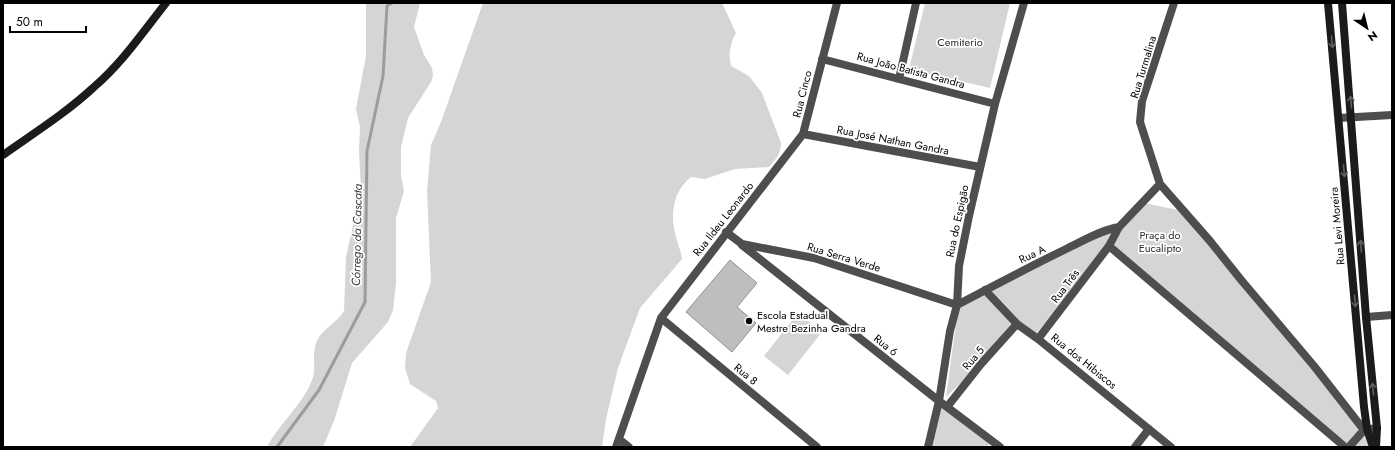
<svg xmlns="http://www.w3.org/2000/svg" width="1395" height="450" viewBox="0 0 1395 450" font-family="Jost,sans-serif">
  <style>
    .green { fill: #d5d5d5 }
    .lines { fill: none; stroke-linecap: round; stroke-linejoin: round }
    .stream { stroke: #9c9c9c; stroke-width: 3 }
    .building { fill: #bebebe; stroke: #929292 }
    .street { stroke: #4e4e4e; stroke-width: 8 }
    .secondary { stroke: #1b1b1b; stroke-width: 8 }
    .oneway { stroke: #5f5f5f }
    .poi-dot { fill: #000; stroke: #fff; stroke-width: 1.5 }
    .labels { text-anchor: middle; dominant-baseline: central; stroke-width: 3.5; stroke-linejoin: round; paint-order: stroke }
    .park-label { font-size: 11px; fill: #2c2c2c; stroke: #fff }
    .street-label { font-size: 11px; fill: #000; stroke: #fff }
    .poi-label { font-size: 11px; fill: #000; stroke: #fff; text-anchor: start }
    .water-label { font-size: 12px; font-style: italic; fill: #3d3d3d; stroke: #fff }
  </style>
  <rect width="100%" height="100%" fill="#fff"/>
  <path class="green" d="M 366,3 L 420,3 L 414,27 L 424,55 L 432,68 L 433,75 L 431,82 L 408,118 L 401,147 L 401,176 L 404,191 L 396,218 L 396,283 L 393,310 L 388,322 L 352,363 L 334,421 L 323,447 L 267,447 C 279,424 304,403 312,380 C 317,368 311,353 317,341 C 323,328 337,323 344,311 L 346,257 L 361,189 L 359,152 L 360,127 L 356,109 L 366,56 Z
    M 483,3 L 722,3 L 736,33 C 730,44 728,54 731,66 L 749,76 L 762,93 L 781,143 C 781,154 776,159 769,167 L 735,169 L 705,179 L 691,177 C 672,192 670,216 676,237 C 678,245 681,251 682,259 L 640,308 L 618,368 L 606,419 L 602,447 L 410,447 L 438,408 L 436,401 L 410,384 L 405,368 L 406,353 L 431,282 L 427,191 L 431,145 L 441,122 Z
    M 925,3 L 1010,3 L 990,88 L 909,69 Z
    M 1144,203 L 1178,210 L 1242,281 L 1364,430 L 1369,447 L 1349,447 L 1113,246 L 1119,231 Z
    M 1118,228 L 1109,244 L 1035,335 L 1022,326 L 988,290 Z
    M 988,294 L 1014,324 L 982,363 L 946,397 L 958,308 Z
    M 798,313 L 822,332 L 788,375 L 764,356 Z
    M 940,403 L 991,442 L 987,447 L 930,447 Z"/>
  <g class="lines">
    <path class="stream" d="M 277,447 L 319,390 L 365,302 L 367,151 L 383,76 L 387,6 L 392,3"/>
  </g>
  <path class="building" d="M 730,260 L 757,283 L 737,307 L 756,323 L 732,352 L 686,312 Z"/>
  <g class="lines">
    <path class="street" d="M 1174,3 L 1142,101 L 1140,122 L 1160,184 L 1210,241 L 1242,281 L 1314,366 L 1364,430
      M 822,59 L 995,104
      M 899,79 L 916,3
      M 1339,118 L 1392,115
      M 803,134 L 980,167
      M 726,232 L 742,244 L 814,258 L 957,305 C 993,286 1029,267 1066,249 C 1083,241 1101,230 1119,227
      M 742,245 L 939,401 L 1000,447
      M 1109,246 L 1345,447
      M 985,290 L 1017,324 L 1038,339 L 1171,447
      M 1366,317 L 1392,315
      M 661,318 L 817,447
      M 1038,339 L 1109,246 L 1119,227 L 1160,184
      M 947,407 L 981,364 L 1017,324
      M 619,439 L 629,447
      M 616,447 L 661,318 L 803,134 L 837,3
      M 928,447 L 939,401 L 950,331 L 957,305 L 959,266 L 969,216 L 995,104 L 1024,3
      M 1135,447 L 1149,429
      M 1349,447 L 1364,430 L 1377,428"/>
    <path class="secondary" d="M 1328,3 L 1364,407 L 1367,429 L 1373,447
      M 1342,3 L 1366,317 L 1377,428 L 1376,447
      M 3,155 C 34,133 66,113 94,87 C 122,63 143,32 166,3"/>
  </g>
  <defs><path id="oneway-shaft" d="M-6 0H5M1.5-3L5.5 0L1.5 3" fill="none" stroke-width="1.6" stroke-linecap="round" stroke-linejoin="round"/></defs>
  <g class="oneway">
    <use href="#oneway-shaft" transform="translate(1332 42) rotate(85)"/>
    <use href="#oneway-shaft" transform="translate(1351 102) rotate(-95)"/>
    <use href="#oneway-shaft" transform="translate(1344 171) rotate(85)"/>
    <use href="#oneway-shaft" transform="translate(1361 246) rotate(-94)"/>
    <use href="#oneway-shaft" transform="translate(1355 301) rotate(85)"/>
    <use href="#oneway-shaft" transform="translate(1373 389) rotate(-96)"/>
  </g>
  <circle class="poi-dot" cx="749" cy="321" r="4"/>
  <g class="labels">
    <g class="park-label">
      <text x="960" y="42">Cemiterio</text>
      <text x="1160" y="235">Praça do<tspan x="1160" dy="13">Eucalipto</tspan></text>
    </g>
    <g class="street-label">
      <text transform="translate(1143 67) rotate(-73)">Rua Turmalina</text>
      <text transform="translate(911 70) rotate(15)">Rua João Batista Gandra</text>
      <text transform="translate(802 94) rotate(-76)">Rua Cinco</text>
      <text transform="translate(893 140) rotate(11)">Rua José Nathan Gandra</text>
      <text transform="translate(723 219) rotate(-52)">Rua Ildeu Leonardo</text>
      <text transform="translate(957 221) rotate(-78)">Rua do Espigão</text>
      <text transform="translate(1337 226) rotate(-95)">Rua Levi Moreira</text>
      <text transform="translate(1032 254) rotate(-26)">Rua A</text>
      <text transform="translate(844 257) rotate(17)">Rua Serra Verde</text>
      <text transform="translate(1065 286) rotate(-53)">Rua Três</text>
      <text transform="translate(886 345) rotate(39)">Rua 6</text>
      <text transform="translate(973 358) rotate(-50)">Rua 5</text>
      <text transform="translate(1084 361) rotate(39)">Rua dos Hibiscos</text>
      <text transform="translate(746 374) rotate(39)">Rua 8</text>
    </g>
    <g class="poi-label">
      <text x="757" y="315">Escola Estadual<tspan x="757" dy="13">Mestre Bezinha Gandra</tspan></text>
    </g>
    <g class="water-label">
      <text transform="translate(357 235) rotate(-89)">Córrego da Cascata</text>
    </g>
  </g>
  <rect width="1395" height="450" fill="none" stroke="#000000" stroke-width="8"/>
  <g transform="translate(1367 28) rotate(145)" stroke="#ffffff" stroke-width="3" paint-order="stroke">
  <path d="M0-3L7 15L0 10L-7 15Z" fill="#000000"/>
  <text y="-6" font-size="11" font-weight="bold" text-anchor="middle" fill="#000000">N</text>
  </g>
  <path d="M10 26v6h76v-6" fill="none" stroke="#000000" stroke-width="2"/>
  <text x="16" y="26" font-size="12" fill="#000000" stroke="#ffffff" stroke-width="3" paint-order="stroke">50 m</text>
</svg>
